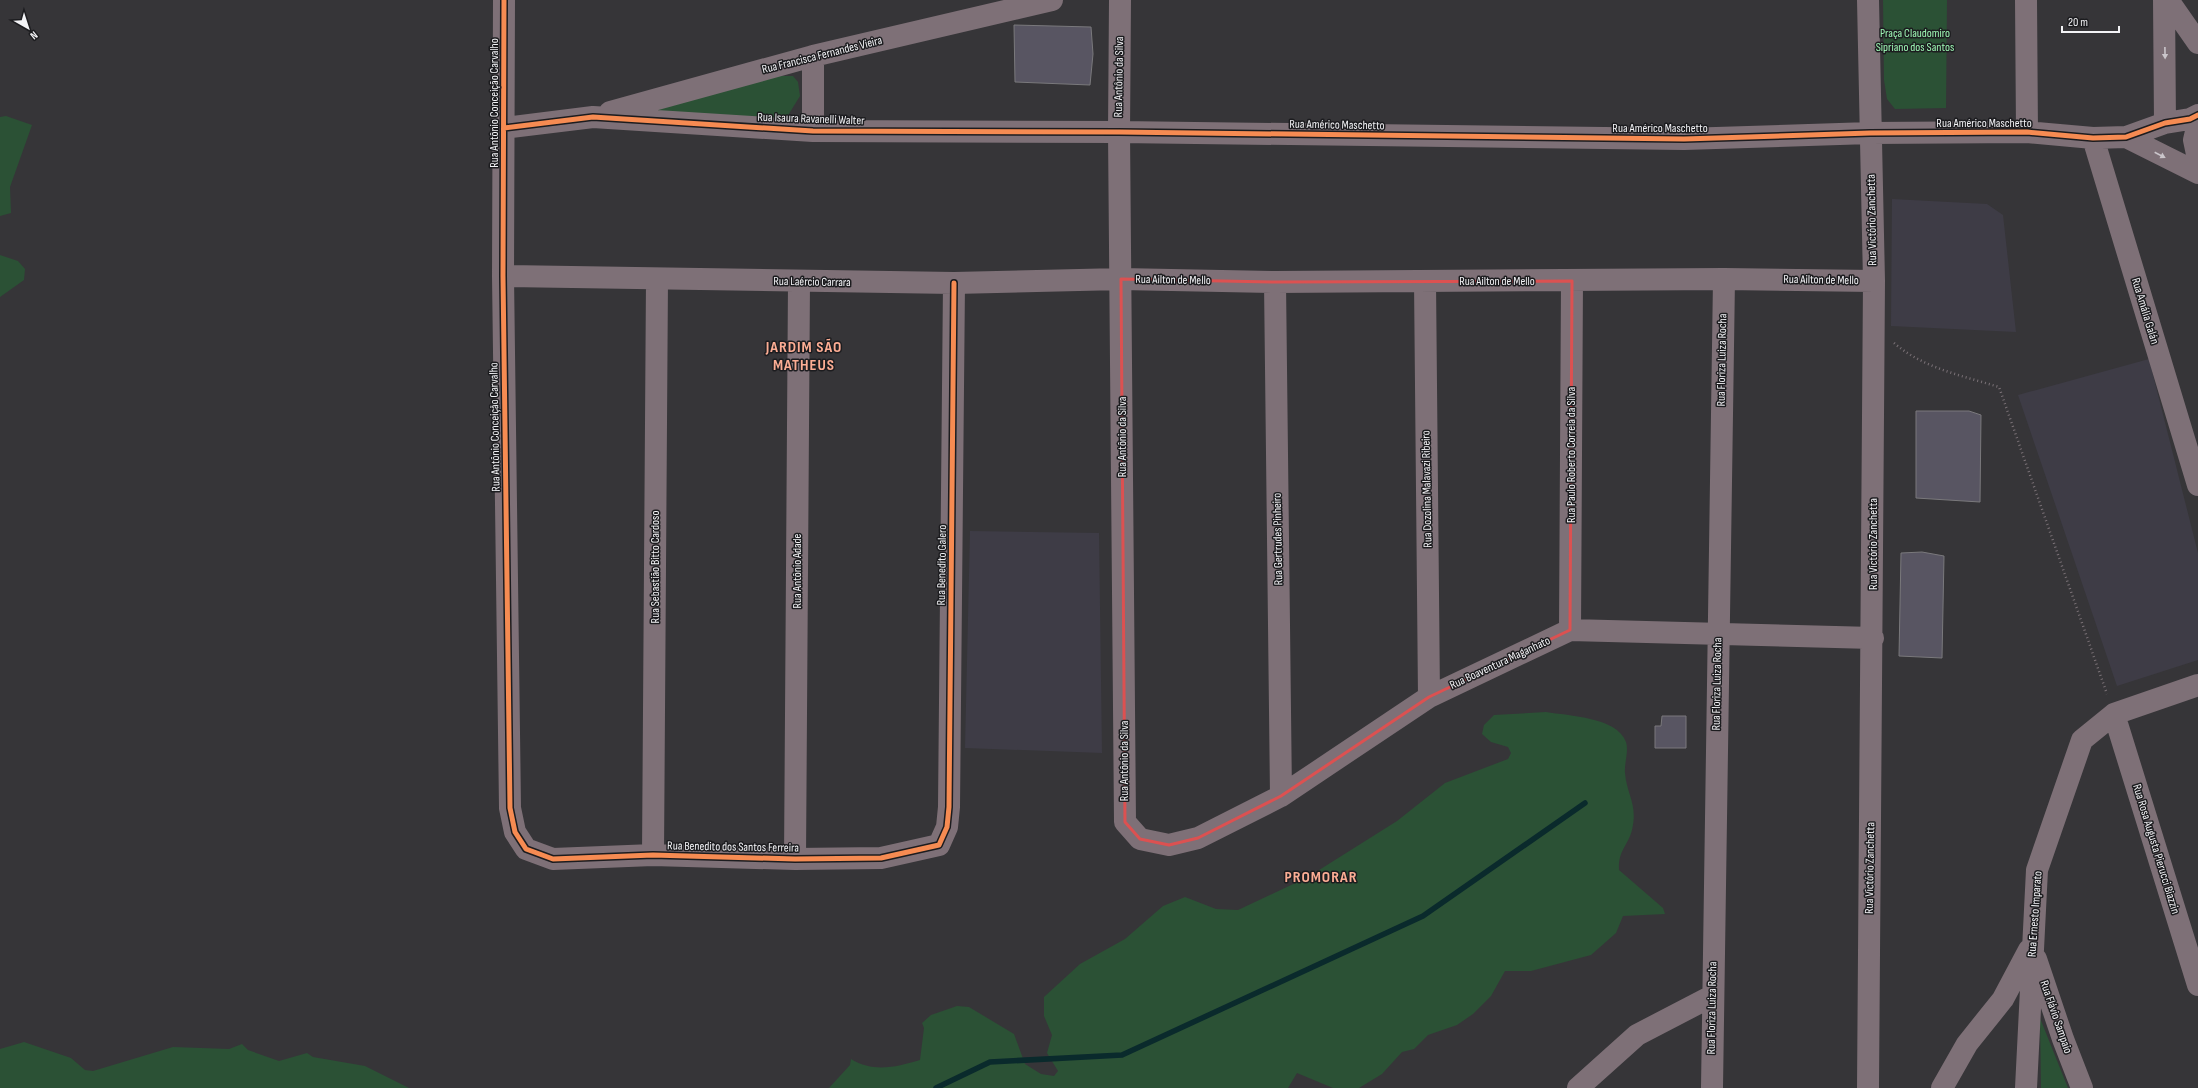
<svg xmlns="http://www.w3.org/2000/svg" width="2198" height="1088" viewBox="0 0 2198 1088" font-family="'Sofia Sans Condensed',sans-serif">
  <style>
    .built { fill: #3e3c46 }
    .green { fill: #2b5135 }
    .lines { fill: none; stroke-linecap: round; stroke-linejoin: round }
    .stream { stroke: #0a2a2c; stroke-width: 5.5 }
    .building { fill: #585562; stroke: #7a797c }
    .path { stroke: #7a7176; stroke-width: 2.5; stroke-dasharray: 1 3; stroke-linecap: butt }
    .minor { stroke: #7e7077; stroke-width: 22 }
    .cycleway-casing { stroke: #1c1c1f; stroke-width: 8 }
    .cycleway { stroke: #f68b52; stroke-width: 5 }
    .oneway { fill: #cac5ca }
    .marked { fill: none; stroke: #dc5151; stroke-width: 3; stroke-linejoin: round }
    .labels { text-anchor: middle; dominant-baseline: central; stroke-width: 3; stroke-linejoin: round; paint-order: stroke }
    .park-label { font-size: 12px; fill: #9ef8b5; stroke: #1c1c1f }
    .street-label { font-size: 12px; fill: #f3f3f6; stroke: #1c1c1f }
    .district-label { font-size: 16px; font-weight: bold; letter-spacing: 1px; fill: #fcad94; stroke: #1c1c1f }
  </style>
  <rect width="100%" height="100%" fill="#363538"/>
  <path class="built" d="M 1892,199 L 1987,204 L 2003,215 L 2016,332 L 1891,326 Z
    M 2149,359 L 2198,553 L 2198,660 L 2117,686 L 2018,395 Z
    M 970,531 L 1099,533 L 1102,753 L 965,748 Z"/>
  <path class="green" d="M 1883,0 L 1947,0 L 1946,108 L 1895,109 L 1887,99 L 1884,80 Z
    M 777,76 L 793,76 L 798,82 L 800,96 L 787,117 L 776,120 L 650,118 L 647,102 Z
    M 6,116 L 32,125 L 10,187 L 11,213 L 0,216 L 0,117 Z
    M 0,255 L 18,261 L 25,269 L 24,280 L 0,297 Z
    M 1546,712 C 1569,716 1617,717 1626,742 C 1629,751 1624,764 1625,773 C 1627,796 1638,804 1632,830 C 1628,846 1618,850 1619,870 L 1663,908 L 1665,914 L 1623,916 L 1616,933 L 1591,955 L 1531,971 L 1505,971 L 1491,996 L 1473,1014 L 1457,1025 L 1428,1035 L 1414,1049 L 1402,1052 L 1382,1074 L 1359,1088 L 1333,1088 L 1297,1073 L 1288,1088 L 829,1088 L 850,1065 L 851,1059 C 874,1073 896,1067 920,1060 L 924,1028 L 922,1023 L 931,1015 L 957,1006 L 969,1007 L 1014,1034 L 1025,1064 L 1041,1074 L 1054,1076 L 1058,1071 L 1047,1053 L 1052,1035 L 1044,1016 L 1044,997 L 1080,964 L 1125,939 L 1163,906 L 1185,897 L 1216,909 L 1238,910 L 1308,877 L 1397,821 L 1445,783 L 1508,759 L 1511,753 L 1508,747 L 1491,742 L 1482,734 L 1484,725 L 1494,715 Z
    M 2040,1018 L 2068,1088 L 2041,1088 Z
    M 24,1042 L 71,1058 L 85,1070 L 93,1071 L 173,1047 L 229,1049 L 242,1044 L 248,1050 L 279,1061 L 307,1053 L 313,1057 L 365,1066 L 409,1088 L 0,1088 L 0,1049 Z"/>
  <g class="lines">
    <path class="stream" d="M 936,1088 L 990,1062 L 1122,1055 L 1423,916 L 1585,803"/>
  </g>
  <path class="building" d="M 1014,25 L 1091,27 L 1093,54 L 1090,85 L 1015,82 Z
    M 1916,411 L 1969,411 L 1981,415 L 1980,502 L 1916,498 Z
    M 1922,552 L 1944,556 L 1942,658 L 1899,656 L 1901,553 Z
    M 1662,716 L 1686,716 L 1686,748 L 1655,748 L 1655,726 L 1661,726 Z"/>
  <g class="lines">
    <path class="path" d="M 1894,343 C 1923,368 1963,376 1999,387 L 2107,694"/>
    <path class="minor" d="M 504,0 L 503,276 L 510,808 L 515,832 L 526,849 L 553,859 L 653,855 L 795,859 L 881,858 L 939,845 L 947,827 L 949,807 L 954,283
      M 1120,0 L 1119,132 L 1125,822 L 1140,839 L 1169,845 L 1198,838 L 1281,796 L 1429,697 L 1570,630 L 1873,638
      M 1868,0 L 1874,281 L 1868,1088
      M 2026,0 L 2027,132
      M 2164,0 L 2165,123
      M 2168,0 L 2198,43
      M 813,56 L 813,131
      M 610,112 L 813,56 L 1052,0
      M 2198,123 L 2194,140 L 2198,159
      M 504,128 L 593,117 L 813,131 L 1119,132 L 1684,139 L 1870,133 L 2027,132 L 2093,138 L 2126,137 L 2165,123 L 2190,119 L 2198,115
      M 2126,137 L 2198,173
      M 2093,138 L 2198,485
      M 503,276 L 954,283 L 1121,279 L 1275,282 L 1724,279 L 1874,281
      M 1425,281 L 1429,697
      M 1275,282 L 1281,796
      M 1570,630 L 1572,281
      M 2114,714 L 2198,985
      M 653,855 L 657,279
      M 795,859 L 799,282
      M 2036,959 L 2063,1039 L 2082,1088
      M 1578,1088 L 1637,1035 L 1712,996
      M 1712,1088 L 1724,279
      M 1942,1088 L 1967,1044 L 2003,999 L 2029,950
      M 2026,1088 L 2037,870 L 2082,740 L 2114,714 L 2198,685"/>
    <defs>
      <path id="cycleway" d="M 504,0 L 503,276 L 510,808 L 515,832 L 526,849 L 553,859 L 653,855 L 795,859 L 881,858 L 939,845 L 947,827 L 949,807 L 954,283
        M 504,128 L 593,117 L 813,131 L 1119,132 L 1684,139 L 1870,133 L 2027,132 L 2093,138 L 2126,137 L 2165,123 L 2190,119 L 2198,115"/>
    </defs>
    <use href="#cycleway" class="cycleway-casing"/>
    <use href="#cycleway" class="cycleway"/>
  </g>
  <defs><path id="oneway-solid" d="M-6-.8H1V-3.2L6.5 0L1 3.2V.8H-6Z"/></defs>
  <g class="oneway">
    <use href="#oneway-solid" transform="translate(2165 53) rotate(89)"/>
    <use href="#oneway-solid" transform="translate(2160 155) rotate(27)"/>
  </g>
  <path class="marked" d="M 1121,279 L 1275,282 L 1572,281 L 1570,630 L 1429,697 L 1281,796 L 1198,838 L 1169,845 L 1140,839 L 1125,822 Z"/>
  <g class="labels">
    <g class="park-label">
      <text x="1915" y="33">Praça Claudomiro<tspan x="1915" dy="14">Sipriano dos Santos</tspan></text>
    </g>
    <g class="street-label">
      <text transform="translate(822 55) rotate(-14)">Rua Francisca Fernandes Vieira</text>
      <text transform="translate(1119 77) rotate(-89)">Rua Antônio da Silva</text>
      <text transform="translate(494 103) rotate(-90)">Rua Antônio Conceição Carvalho</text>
      <text transform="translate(811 119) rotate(2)">Rua Isaura Ravanelli Walter</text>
      <text x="1984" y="123">Rua Américo Maschetto</text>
      <text transform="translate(1337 125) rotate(1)">Rua Américo Maschetto</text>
      <text x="1660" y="128">Rua Américo Maschetto</text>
      <text transform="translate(1872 220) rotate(-91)">Rua Victório Zanchetta</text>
      <text transform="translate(1173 280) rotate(1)">Rua Ailton de Mello</text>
      <text transform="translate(1821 280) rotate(1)">Rua Ailton de Mello</text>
      <text x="1497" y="281">Rua Ailton de Mello</text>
      <text transform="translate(812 282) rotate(1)">Rua Laércio Carrara</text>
      <text transform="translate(2145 311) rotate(73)">Rua Amália Galán</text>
      <text transform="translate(1722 360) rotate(-89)">Rua Floriza Luiza Rocha</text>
      <text transform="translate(495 427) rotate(-91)">Rua Antônio Conceição Carvalho</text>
      <text transform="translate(1122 437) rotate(-90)">Rua Antônio da Silva</text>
      <text transform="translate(1571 455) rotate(-90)">Rua Paulo Roberto Correia da Silva</text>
      <text transform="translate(1427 489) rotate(-91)">Rua Dozolina Malavazi Ribeiro</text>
      <text transform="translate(1278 539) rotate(-91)">Rua Gertrudes Pinheiro</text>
      <text transform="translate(1873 544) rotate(-90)">Rua Victório Zanchetta</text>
      <text transform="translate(942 565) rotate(-89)">Rua Benedito Galero</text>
      <text transform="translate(655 567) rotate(-90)">Rua Sebastião Bitto Cardoso</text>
      <text transform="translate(797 571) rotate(-90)">Rua Antônio Adade</text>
      <text transform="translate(1500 663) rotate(-25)">Rua Boaventura Maganhato</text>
      <text transform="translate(1717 684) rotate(-89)">Rua Floriza Luiza Rocha</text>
      <text transform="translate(1124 761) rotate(-90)">Rua Antônio da Silva</text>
      <text transform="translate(733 847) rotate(1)">Rua Benedito dos Santos Ferreira</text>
      <text transform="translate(2156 849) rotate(73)">Rua Rosa Augusta Pierucci Biazzin</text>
      <text transform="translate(1870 868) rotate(-89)">Rua Victório Zanchetta</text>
      <text transform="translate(2035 914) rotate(-86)">Rua Ernesto Imparato</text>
      <text transform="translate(1712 1008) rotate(-89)">Rua Floriza Luiza Rocha</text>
      <text transform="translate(2056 1017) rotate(71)">Rua Flávio Sampaio</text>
    </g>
    <g class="district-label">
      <text x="804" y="347">JARDIM SÃO<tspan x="804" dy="18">MATHEUS</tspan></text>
      <text x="1321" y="877">PROMORAR</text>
    </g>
  </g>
  <g transform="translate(28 28) rotate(141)" stroke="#1c1c1f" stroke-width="3" paint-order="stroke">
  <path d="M0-3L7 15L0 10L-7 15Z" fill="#f3f3f6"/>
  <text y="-6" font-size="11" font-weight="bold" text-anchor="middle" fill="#f3f3f6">N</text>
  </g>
  <path d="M2062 26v6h57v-6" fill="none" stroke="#f3f3f6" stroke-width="2"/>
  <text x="2068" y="26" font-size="12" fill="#f3f3f6" stroke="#1c1c1f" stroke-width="3" paint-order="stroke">20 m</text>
</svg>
